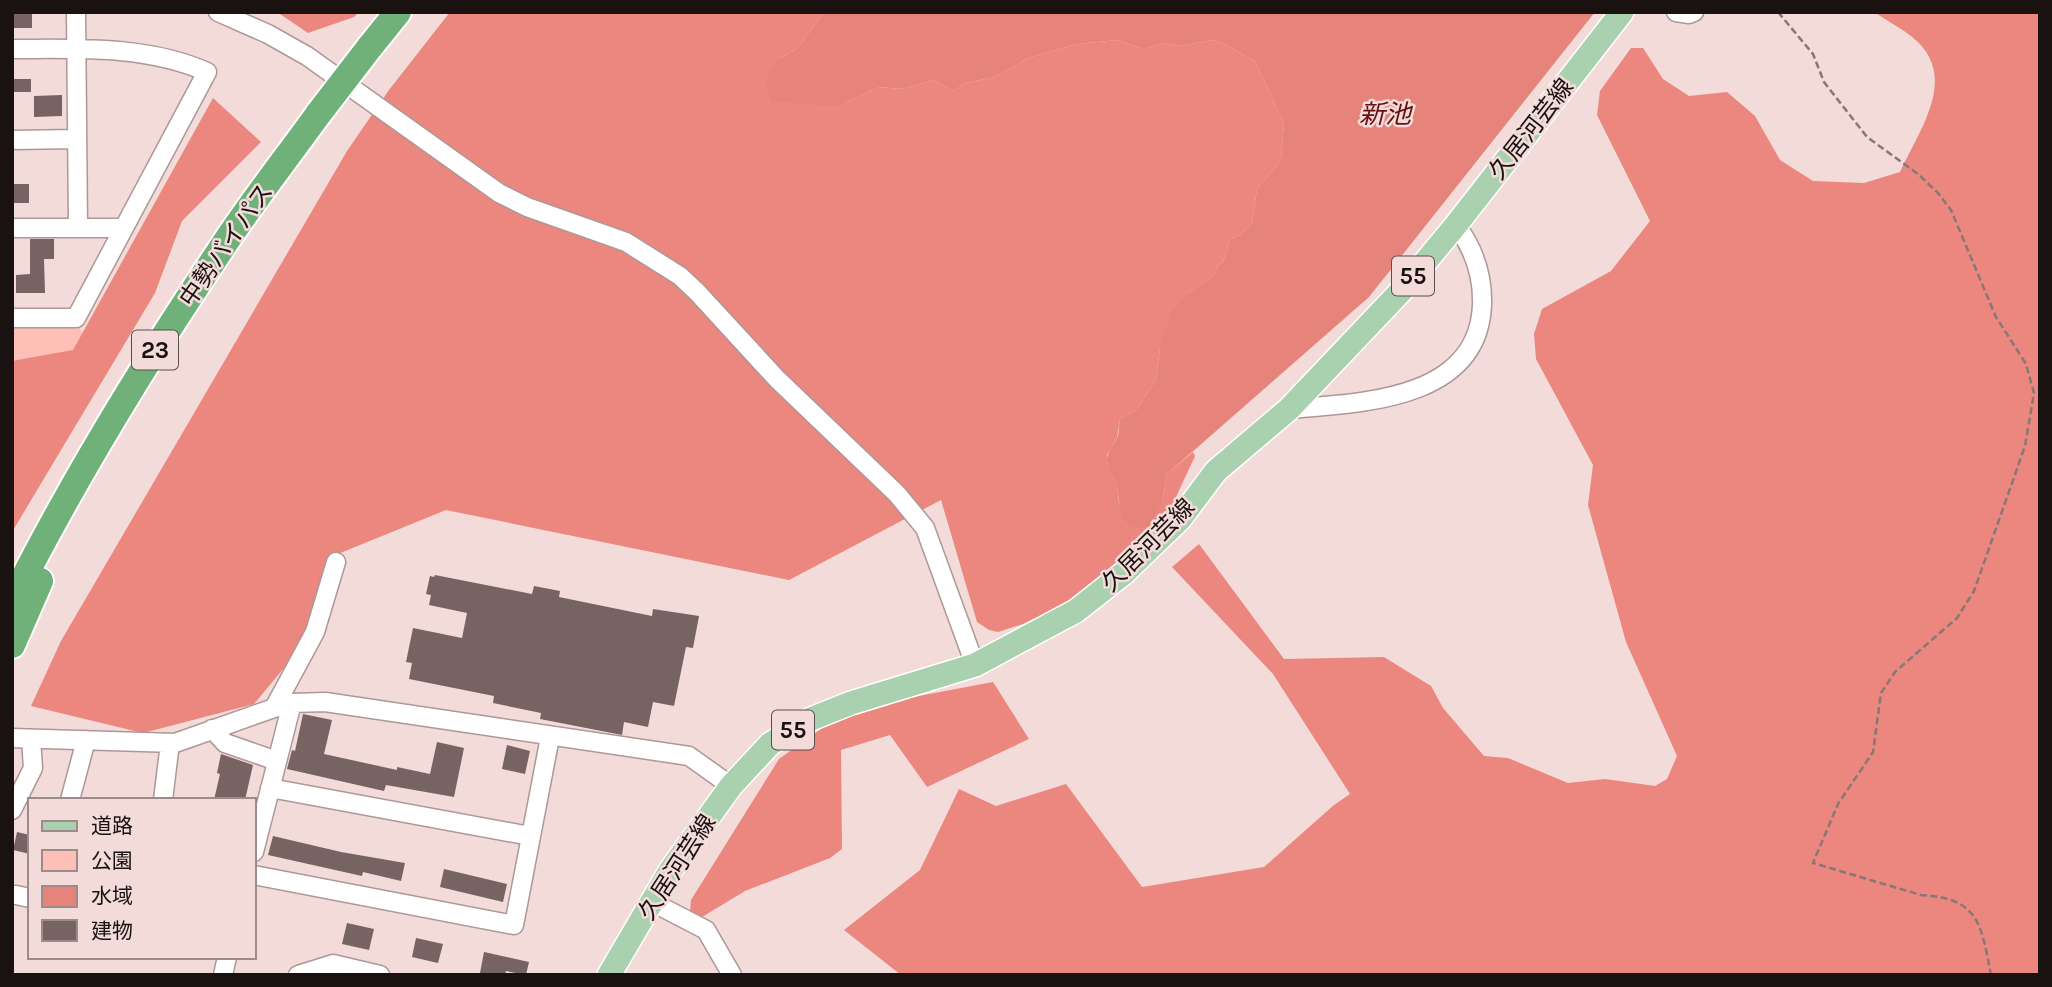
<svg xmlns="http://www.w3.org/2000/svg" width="2052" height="987" viewBox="0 0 2052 987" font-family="Karla,'Noto Sans JP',sans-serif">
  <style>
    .green { fill: #febfb7 }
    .forest { fill: #eb877e }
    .water { fill: #e6837a }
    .building { fill: #776361 }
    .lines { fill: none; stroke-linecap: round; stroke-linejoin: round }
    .minor-casing { stroke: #ad9895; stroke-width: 21 }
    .major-casing { stroke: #fff; stroke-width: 26 }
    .highway-casing { stroke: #fff; stroke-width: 30 }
    .path { stroke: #877776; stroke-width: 2.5; stroke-dasharray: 7 3.5; stroke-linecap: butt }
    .minor { stroke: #fff; stroke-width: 18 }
    .major { stroke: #a9d0af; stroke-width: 23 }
    .highway { stroke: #6fb179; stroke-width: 26 }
    .highway-bridge-casing { stroke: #fff; stroke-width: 30; stroke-linecap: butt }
    .highway-bridge { stroke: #6fb179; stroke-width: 26 }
    .labels { text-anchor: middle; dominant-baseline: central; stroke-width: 5; stroke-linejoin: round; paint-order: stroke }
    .shield { fill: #f2dbd9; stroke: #5b4e4d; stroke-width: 2 }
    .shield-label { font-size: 23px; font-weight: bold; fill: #1a1211 }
    .street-label { font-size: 24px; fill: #1a1211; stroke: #f2dbd9 }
    .water-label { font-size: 26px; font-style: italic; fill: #690f11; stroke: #f2dbd9 }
  </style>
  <rect width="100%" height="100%" fill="#f2dbd9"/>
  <path class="green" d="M 79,326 L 90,353 L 12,484 L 12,327 Z"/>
  <path class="forest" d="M 277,12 L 359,12 L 354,17 L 308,33 Z
    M 450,12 L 824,12 L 797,49 L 780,58 L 845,103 L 879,87 L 902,89 L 934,80 L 953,91 L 966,83 L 995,77 L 1028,58 L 1077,44 L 1118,40 L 1144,49 L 1165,43 L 1180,46 L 1214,40 L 1228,46 L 1255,61 L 1284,123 L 1281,160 L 1257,189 L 1252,223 L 1240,235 L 1230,240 L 1223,262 L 1218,266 L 1213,276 L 1187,294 L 1160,348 L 1156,380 L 1136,410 L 1120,419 L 1117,438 L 1107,455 L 1107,462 L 1117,484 L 1119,503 L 1162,503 L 1167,474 L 1193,452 L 1195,456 L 1170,510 L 1150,539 L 1087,594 L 1023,624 L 998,632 L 989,630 L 977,622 L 941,500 L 789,580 L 446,510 L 328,558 L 303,645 L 254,704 L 143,733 L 31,706 L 61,641 L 347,151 L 389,90 Z
    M 1874,12 L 2040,12 L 2040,975 L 901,975 L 844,930 L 920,870 L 959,789 L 996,806 L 1066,784 L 1142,887 L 1264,867 L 1334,805 L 1350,794 L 1273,674 L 1172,567 L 1199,544 L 1284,659 L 1384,657 L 1431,686 L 1443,708 L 1484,756 L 1508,758 L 1568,783 L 1605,779 L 1655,786 L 1667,779 L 1677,756 L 1626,642 L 1588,505 L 1593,465 L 1536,359 L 1534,334 L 1542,309 L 1611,271 L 1650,221 L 1597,115 L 1600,91 L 1631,48 L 1643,48 L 1663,79 L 1689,96 L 1727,92 L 1755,116 L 1780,160 L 1813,181 L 1864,183 L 1900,172 C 1920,128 1961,75 1911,36 C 1899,27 1886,20 1874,12 Z
    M 213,98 L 261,142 L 182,221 L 155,293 L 12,532 L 12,361 L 73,350 Z
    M 993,682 L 1029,739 L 927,787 L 890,735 L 841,750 L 842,849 L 830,858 L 745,891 L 702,917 L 690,912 L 691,900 L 779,759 L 828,724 L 908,698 Z"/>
  <path class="water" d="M 824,12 L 1595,12 L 1369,297 L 1167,474 L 1162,503 L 1148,527 C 1118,531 1121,508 1117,486 C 1116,478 1108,470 1107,461 C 1106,452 1115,444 1118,436 C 1119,430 1119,425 1120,419 L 1136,410 L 1156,380 L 1160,348 L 1171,313 L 1187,294 L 1213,276 L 1218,266 L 1223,262 L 1230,240 L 1240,235 L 1252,223 L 1257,189 L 1281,160 L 1284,123 L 1255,61 L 1228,46 L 1214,40 L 1180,46 L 1165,43 L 1144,49 L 1118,40 L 1077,44 L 1028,58 L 995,77 L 966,83 L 953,91 L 934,80 L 902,89 L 879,87 L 845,103 L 832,106 L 771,101 L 766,86 L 771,68 L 780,58 L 797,49 Z"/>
  <path class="building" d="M 12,12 L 32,12 L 32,28 L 12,28 Z
    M 12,79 L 31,79 L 31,92 L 12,92 Z
    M 62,95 L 62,116 L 34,117 L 34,96 Z
    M 12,184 L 29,184 L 29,203 L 12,203 Z
    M 30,239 L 54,239 L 54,259 L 44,259 L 45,293 L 16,293 L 16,275 L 30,274 Z
    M 435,575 L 532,594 L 534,586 L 560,591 L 559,597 L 652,616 L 653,609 L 699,616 L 693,648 L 686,647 L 674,706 L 653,702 L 648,727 L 624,722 L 622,735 L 540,719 L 541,713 L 493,703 L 494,696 L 409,679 L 412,663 L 406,662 L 413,628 L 462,638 L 467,613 L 429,605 L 431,595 L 426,594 L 430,576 L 434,577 Z
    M 303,714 L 332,720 L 324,754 L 397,770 L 397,767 L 430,774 L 437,742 L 464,748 L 454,797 L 386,785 L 384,791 L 287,769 L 292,750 L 295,751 Z
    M 507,745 L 530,751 L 525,774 L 502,769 Z
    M 221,754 L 253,765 L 245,800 L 214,800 L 220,774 L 217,773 Z
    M 17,832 L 30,835 L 30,854 L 13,850 Z
    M 273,836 L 341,852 L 405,863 L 401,881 L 363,872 L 362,876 L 268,855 Z
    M 444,869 L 507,884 L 503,902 L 440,887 Z
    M 347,923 L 374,929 L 369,950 L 342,944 Z
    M 416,938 L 443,944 L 438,963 L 412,957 Z
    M 484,952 L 529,962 L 526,975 L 506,971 L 505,975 L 480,973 Z"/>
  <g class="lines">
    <defs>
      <path id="minor" d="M 76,12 L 78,227
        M 218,12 L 268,34 L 307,56 L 499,193 L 527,207 L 626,242 L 680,276 L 697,292 L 777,379 L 897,494 L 925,528 L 975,665
        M 1676,12 L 1689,14 L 1694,12
        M 12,49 C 78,49 146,45 207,72 L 76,318 L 12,318
        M 12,140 L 76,139
        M 12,228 L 122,228
        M 1289,409 C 1360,403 1478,401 1482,305 C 1483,275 1474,249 1456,225
        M 274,708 L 315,632 L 336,562
        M 212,729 L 225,743 L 277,761
        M 12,738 L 175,743 L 274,708 L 292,703 L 325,702 L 689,756 L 731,786
        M 270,788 L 530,836
        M 70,800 L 86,740
        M 163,800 L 170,743
        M 12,810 L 33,768 L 31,739
        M 254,852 L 292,703
        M 254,875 L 514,925 L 550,737
        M 16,895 L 30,898
        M 652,902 L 706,930 L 732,975
        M 223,975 L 227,957
        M 298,975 L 333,964 L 380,975"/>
      <path id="major" d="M 609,975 L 670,871 L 731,786 L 770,744 L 811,719 L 851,703 L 975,665 L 1076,611 L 1124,573 L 1180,519 L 1216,471 L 1289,409 L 1402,290 L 1456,225 L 1622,12"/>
      <path id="highway" d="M 369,48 L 398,12
        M 12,601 C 73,480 144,364 219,252 C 250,204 286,159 319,113
        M 12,645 L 40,581"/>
    </defs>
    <use href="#minor" class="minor-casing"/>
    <use href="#major" class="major-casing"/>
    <use href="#highway" class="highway-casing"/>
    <path class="path" d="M 1778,12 L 1813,54 L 1824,82 L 1867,137 L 1918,174 L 1938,193 L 1951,210 L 1996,317 L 2026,364 L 2034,393 L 2025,446 L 1974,591 L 1957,618 L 1895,672 L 1881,693 L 1873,752 L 1838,804 L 1813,863 L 1921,895 C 1980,898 1981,925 1991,975"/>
    <use href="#minor" class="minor"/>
    <use href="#major" class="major"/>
    <use href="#highway" class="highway"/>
    <defs>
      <path id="highway-bridge" d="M 319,113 L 369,48"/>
    </defs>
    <use href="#highway-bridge" class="highway-bridge-casing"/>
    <use href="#highway-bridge" class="highway-bridge"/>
  </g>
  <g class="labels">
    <g class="shield">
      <rect x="1392" y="256.5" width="42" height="39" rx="5"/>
      <rect x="132" y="330.5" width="46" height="39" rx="5"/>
      <rect x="772" y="710.5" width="42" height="39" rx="5"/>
    </g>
    <g class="shield-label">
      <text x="1413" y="276">55</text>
      <text x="155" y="350">23</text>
      <text x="793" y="730">55</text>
    </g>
    <g class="street-label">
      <text transform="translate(1531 129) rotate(-52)">久居河芸線</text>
      <text transform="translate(226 245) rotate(-55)">中勢バイパス</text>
      <text transform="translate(1148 545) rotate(-45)">久居河芸線</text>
      <text transform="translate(677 867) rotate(-57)">久居河芸線</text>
    </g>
    <g class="water-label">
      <text x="1385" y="114">新池</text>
    </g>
  </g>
  <rect width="2052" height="987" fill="none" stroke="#1a1211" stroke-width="28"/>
  <rect x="28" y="798" width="228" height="161" fill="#f2dbd9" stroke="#9c8b89" stroke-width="2"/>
  <rect x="42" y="821" width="35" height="10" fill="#a9d0af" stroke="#9c8b89" stroke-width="2"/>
  <text x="91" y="833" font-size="21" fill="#1a1211">道路</text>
  <rect x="42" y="850" width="35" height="21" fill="#febfb7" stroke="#9c8b89" stroke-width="2"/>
  <text x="91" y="868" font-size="21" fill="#1a1211">公園</text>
  <rect x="42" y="886" width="35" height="21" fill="#e6837a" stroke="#9c8b89" stroke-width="2"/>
  <text x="91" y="903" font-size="21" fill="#1a1211">水域</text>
  <rect x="42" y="920" width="35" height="21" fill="#776361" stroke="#9c8b89" stroke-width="2"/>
  <text x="91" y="938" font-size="21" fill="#1a1211">建物</text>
</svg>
